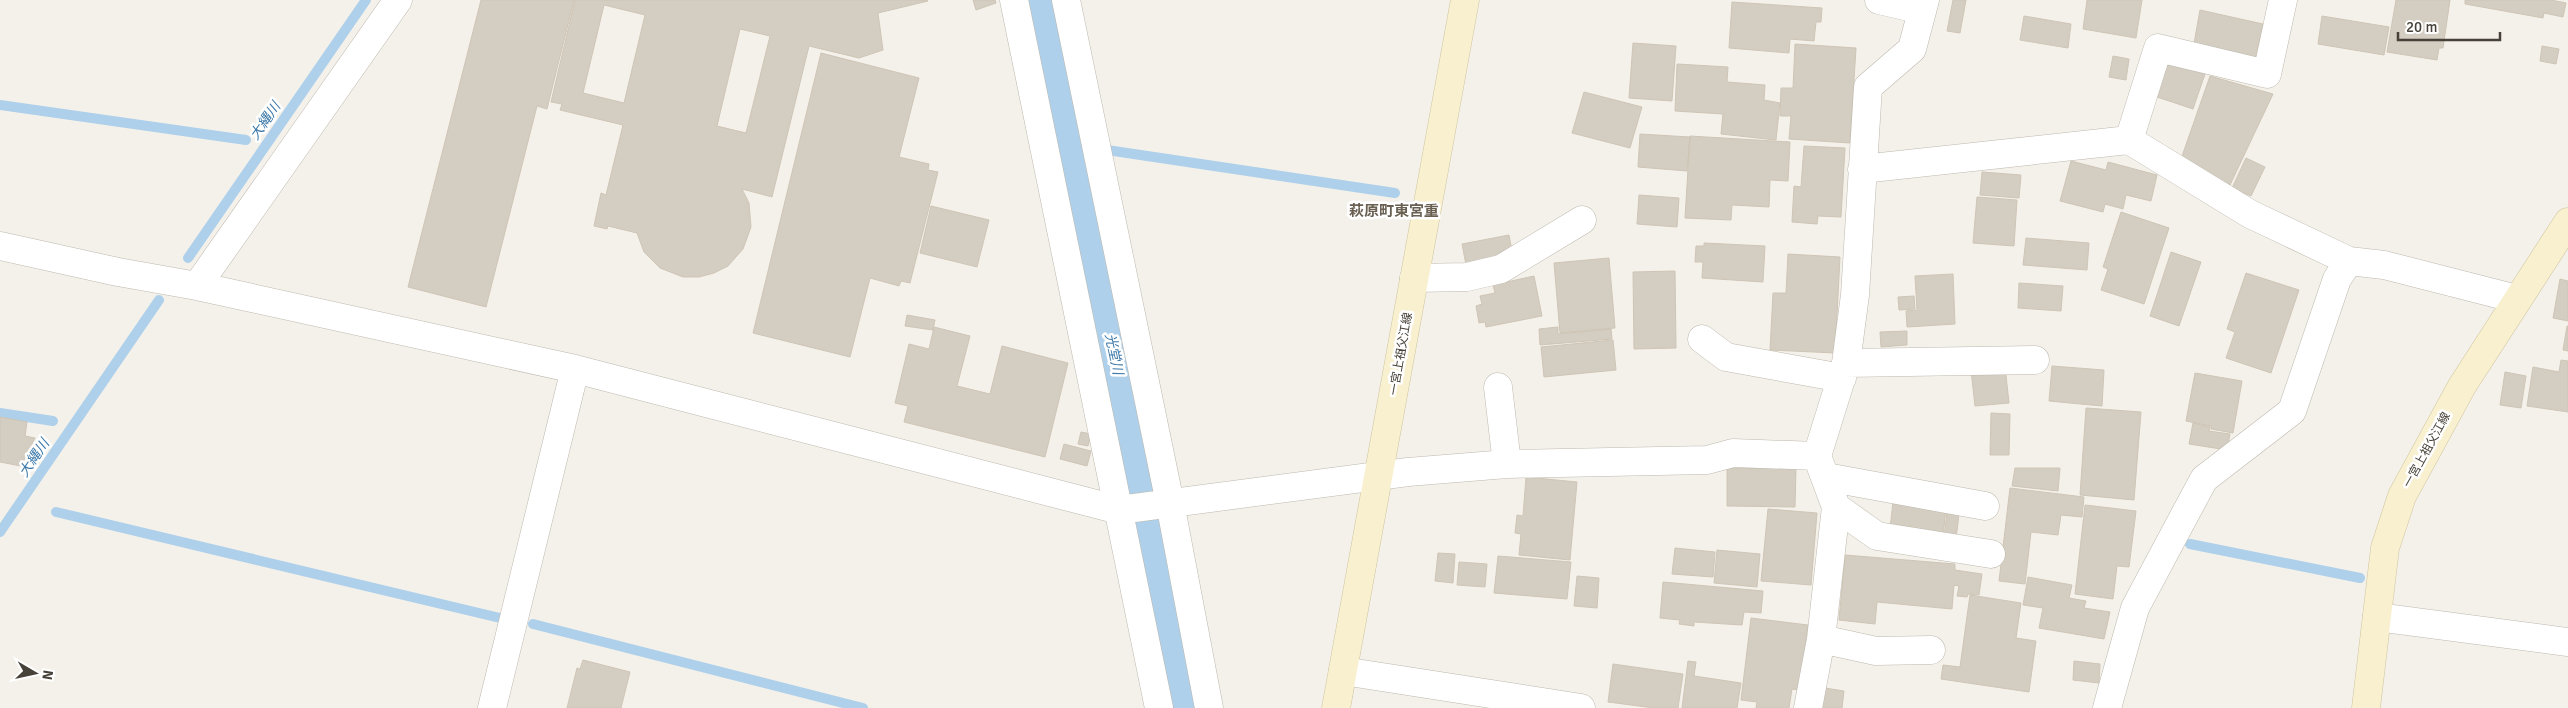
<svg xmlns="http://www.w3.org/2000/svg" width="2568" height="708" viewBox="0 0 2568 708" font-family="Signika,'Noto Sans JP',sans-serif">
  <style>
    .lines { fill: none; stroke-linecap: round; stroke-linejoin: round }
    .stream { stroke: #aed0ea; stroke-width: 10 }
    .river { stroke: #aed0ea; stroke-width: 61 }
    .building { fill: #d4cdc1; stroke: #cec5b5; fill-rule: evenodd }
    .street-casing { stroke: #beb9ae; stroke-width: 29 }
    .secondary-casing { stroke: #cec49f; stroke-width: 29 }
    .street { stroke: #fff; stroke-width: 28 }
    .secondary { stroke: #f9f0cf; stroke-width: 28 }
    .labels { text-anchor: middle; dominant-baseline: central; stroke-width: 5; stroke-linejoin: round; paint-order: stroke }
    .street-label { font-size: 12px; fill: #474239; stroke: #fff }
    .water-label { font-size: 14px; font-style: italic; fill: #3d79a9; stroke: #fff }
    .quarter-label { font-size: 15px; font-weight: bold; fill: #696052; stroke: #fff }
  </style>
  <rect width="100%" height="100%" fill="#f4f1eb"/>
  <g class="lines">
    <path class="stream" d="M 0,105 L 246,140
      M 1107,150 L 1395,193
      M 188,258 L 366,0
      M 0,413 L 53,421
      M 56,512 L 500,618
      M 0,532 L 159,300
      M 2190,544 L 2360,578
      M 533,624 L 863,708"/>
    <path class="river" d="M 1037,0 L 1135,448 L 1187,708"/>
  </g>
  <path class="building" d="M 481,0 L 574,0 L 547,109 L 537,106 L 486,307 L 408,287 Z
    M 575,0 L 927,0 L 928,1 L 878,13 L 883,50 L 859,58 L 809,46 L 772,197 L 742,189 L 749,203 L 751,227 L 743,249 L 728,266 L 714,273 L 699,277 L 683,277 L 660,268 L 644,252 L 637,233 L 608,226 L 607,229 L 594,226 L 601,193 L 606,195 L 623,125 L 560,110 L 562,104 L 551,102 ZM 604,5 L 645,15 L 624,103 L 583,93 ZM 740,29 L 770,36 L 746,133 L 717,126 Z
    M 973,0 L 995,0 L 996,3 L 976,10 Z
    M 1953,0 L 1966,0 L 1960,33 L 1947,31 Z
    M 2087,0 L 2142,0 L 2136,38 L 2083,29 Z
    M 2396,0 L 2450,0 L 2443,48 L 2439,48 L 2437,60 L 2387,52 Z
    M 2465,0 L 2551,0 L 2566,3 L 2563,17 L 2544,13 L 2543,18 L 2465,4 Z
    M 1732,2 L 1822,8 L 1821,22 L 1816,22 L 1814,41 L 1790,39 L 1789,53 L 1729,48 Z
    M 2200,10 L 2263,24 L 2255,62 L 2193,49 Z
    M 2024,16 L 2071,24 L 2068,48 L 2020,40 Z
    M 2322,16 L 2389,27 L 2384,55 L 2318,44 Z
    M 1633,43 L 1676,46 L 1672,101 L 1629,98 Z
    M 1795,44 L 1856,48 L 1850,143 L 1789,139 L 1791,116 L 1780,116 L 1781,88 L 1793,88 Z
    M 2542,46 L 2559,49 L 2556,64 L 2540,61 Z
    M 821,53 L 919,78 L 899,157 L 929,164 L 928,170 L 938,172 L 910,283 L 901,281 L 899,286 L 870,278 L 850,357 L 753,333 Z
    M 2113,56 L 2129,59 L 2126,80 L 2109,77 Z
    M 2165,61 L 2205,74 L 2193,109 L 2154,96 Z
    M 1677,64 L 1728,67 L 1727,82 L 1765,85 L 1764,100 L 1780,103 L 1776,140 L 1721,134 L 1723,114 L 1675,111 Z
    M 2210,76 L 2273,94 L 2230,185 L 2181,159 Z
    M 1584,92 L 1642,107 L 1630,148 L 1572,133 Z
    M 1640,134 L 1690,137 L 1687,171 L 1638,167 Z
    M 1690,136 L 1790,142 L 1788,181 L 1770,180 L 1769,207 L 1732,205 L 1731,220 L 1685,218 Z
    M 1804,146 L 1845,148 L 1841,217 L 1818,216 L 1817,224 L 1792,222 L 1794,186 L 1801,187 Z
    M 2246,158 L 2265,167 L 2251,196 L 2232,188 Z
    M 2071,161 L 2106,170 L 2108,162 L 2157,175 L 2151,201 L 2126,195 L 2123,209 L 2105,204 L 2103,212 L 2060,201 Z
    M 1982,172 L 2021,175 L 2019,198 L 1980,195 Z
    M 1639,195 L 1679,198 L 1677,227 L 1637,224 Z
    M 1977,197 L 2017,200 L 2014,246 L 1973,243 Z
    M 931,206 L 989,220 L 977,267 L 920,253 Z
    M 2121,212 L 2169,228 L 2144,304 L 2101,290 L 2108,269 L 2103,267 Z
    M 1509,235 L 1513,256 L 1466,265 L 1462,244 Z
    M 2026,238 L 2089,243 L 2087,270 L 2023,265 Z
    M 1704,243 L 1765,246 L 1763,282 L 1702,278 L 1703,262 L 1695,262 L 1696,246 L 1704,246 Z
    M 2171,252 L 2201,262 L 2179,326 L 2150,316 Z
    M 1788,254 L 1840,257 L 1835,353 L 1770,350 L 1773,293 L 1786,293 Z
    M 1609,258 L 1615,328 L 1560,333 L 1554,263 Z
    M 1675,271 L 1676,348 L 1634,349 L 1633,272 Z
    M 2246,273 L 2299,290 L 2271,373 L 2226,358 L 2235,332 L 2227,329 Z
    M 1953,274 L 1955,324 L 1907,327 L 1906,311 L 1917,310 L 1915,276 Z
    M 1534,276 L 1542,316 L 1486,327 L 1485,322 L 1479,323 L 1476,306 L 1482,304 L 1480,296 L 1495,293 L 1493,285 Z
    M 2560,279 L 2568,281 L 2568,321 L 2553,318 Z
    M 2019,283 L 2063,286 L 2061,311 L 2018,308 Z
    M 1914,296 L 1915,309 L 1899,310 L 1898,297 Z
    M 907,315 L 935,320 L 933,330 L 905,326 Z
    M 2567,326 L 2568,326 L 2568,351 L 2563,350 Z
    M 934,327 L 970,336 L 957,386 L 990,394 L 1002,346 L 1068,363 L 1045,457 L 904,422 L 908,406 L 895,403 L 909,344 L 929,349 Z
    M 1558,327 L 1558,334 L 1611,329 L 1612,339 L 1540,345 L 1539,329 Z
    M 1907,331 L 1907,345 L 1881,347 L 1880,332 Z
    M 1613,340 L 1616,370 L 1544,377 L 1541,347 Z
    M 2561,360 L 2568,361 L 2568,412 L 2527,406 L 2533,367 L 2559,372 Z
    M 2005,366 L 2009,403 L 1975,406 L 1971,370 Z
    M 2052,366 L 2104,370 L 2102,406 L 2049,401 Z
    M 2505,372 L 2526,376 L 2521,408 L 2500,405 Z
    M 2195,373 L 2242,381 L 2233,433 L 2211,429 L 2211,426 L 2186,421 Z
    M 2086,408 L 2141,412 L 2134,500 L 2080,495 Z
    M 1991,413 L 2010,414 L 2009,455 L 1990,455 Z
    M 0,417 L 27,422 L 25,436 L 35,438 L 21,466 L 0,462 Z
    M 2193,423 L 2210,427 L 2209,431 L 2230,434 L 2227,450 L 2189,444 Z
    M 1081,432 L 1091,434 L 1088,446 L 1078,444 Z
    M 1064,444 L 1091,451 L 1087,466 L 1060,459 Z
    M 1727,468 L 1796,468 L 1795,507 L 1727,506 Z
    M 2015,468 L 2060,468 L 2058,491 L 2012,486 Z
    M 1526,477 L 1577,482 L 1570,560 L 1519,555 L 1521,534 L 1515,533 L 1517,515 L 1523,516 Z
    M 2010,488 L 2084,497 L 2082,517 L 2061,515 L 2058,535 L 2031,532 L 2025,584 L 1999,581 Z
    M 1893,502 L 1946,508 L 1943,536 L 1890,529 Z
    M 2085,505 L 2136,511 L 2129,567 L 2117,566 L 2113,599 L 2075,594 Z
    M 1768,509 L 1817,513 L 1811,585 L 1761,581 Z
    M 1947,512 L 1959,514 L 1956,539 L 1944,537 Z
    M 1675,548 L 1715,552 L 1713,577 L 1672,574 Z
    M 1717,550 L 1760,554 L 1757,587 L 1714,583 Z
    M 1438,553 L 1455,554 L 1453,583 L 1435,581 Z
    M 1845,555 L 1955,564 L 1955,570 L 1982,574 L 1979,595 L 1968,594 L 1967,597 L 1957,596 L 1959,586 L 1954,585 L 1952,609 L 1877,602 L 1875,624 L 1839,620 Z
    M 1498,556 L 1571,562 L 1567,599 L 1494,593 Z
    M 1459,562 L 1487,564 L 1485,587 L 1457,585 Z
    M 1577,576 L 1599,578 L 1597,608 L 1574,606 Z
    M 2028,577 L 2072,585 L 2069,598 L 2086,601 L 2084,608 L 2110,612 L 2104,639 L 2039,628 L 2043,608 L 2023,605 Z
    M 1663,582 L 1763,591 L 1761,613 L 1744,612 L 1742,625 L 1694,622 L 1694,626 L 1679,624 L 1680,620 L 1660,618 Z
    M 1970,595 L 2021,603 L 2016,638 L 2036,641 L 2029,692 L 1941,679 L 1943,665 L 1960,667 Z
    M 1751,618 L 1808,625 L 1799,690 L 1792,689 L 1789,708 L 1756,708 L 1757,702 L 1741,700 Z
    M 583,660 L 630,672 L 621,708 L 567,708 L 577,668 L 580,669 Z
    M 1688,661 L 1696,662 L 1694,676 L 1741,683 L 1737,708 L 1682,708 Z
    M 2074,661 L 2100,664 L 2099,683 L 2073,680 Z
    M 1613,664 L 1683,674 L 1678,708 L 1654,708 L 1608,702 Z
    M 1825,688 L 1844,691 L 1842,708 L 1822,708 Z"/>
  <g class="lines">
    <defs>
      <path id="street" d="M 1014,0 L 1159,708
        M 1066,0 L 1170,503 L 1209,708
        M 1879,0 L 1922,10
        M 2129,140 L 2158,48 L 2267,74 L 2283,0
        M 1862,169 L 2129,140 L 2250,214 L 2349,261
        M 0,246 L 118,272 L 197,286 L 575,369 L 1119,510 L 1408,472 L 1507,464 L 1707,460 L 1733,453 L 1817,456
        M 1414,278 L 1467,277 L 1501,269 L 1582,220
        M 197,286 L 398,0
        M 1702,339 L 1726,357 L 1842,378
        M 1846,363 L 2035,360
        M 1498,387 L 1507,464
        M 1826,477 L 1985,506
        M 1836,507 L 1877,536 L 1991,554
        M 2377,617 L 2568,642
        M 1821,639 L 1876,651 L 1931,650
        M 1343,671 L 1581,708
        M 492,708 L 575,369
        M 1808,708 L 1821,639 L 1836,507 L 1817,456 L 1846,363 L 1855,295 L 1868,87 L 1912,49 L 1925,0
        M 2107,708 L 2135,608 L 2175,533 L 2204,479 L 2292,411 L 2337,279 L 2349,261 L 2384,265 L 2517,299"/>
      <path id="secondary" d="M 1336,708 L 1465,0
        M 2366,708 L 2385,548 L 2402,496 L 2462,386 L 2568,222"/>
    </defs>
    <use href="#street" class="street-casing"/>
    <use href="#secondary" class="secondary-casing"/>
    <use href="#street" class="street"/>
    <use href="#secondary" class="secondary"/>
  </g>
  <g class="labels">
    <g class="street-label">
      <text transform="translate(1401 354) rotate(-80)">一宮上祖父江線</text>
      <text transform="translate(2427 450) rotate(-61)">一宮上祖父江線</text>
    </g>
    <g class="water-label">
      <text transform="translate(265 121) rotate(-55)">大縄川</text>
      <text transform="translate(1114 354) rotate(78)">光堂川</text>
      <text transform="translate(34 458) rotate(-56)">大縄川</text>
    </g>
    <g class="quarter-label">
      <text x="1394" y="211">萩原町東宮重</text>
    </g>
  </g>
  <g transform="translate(35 673) rotate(99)" stroke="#ffffff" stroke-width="4" paint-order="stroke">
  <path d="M0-4L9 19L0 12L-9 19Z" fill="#474239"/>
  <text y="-8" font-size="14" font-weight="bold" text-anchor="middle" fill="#474239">N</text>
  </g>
  <path d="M2398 32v8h102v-8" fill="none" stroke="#474239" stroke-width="2.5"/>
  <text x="2406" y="32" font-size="15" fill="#474239" stroke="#ffffff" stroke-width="4" paint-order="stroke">20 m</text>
</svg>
